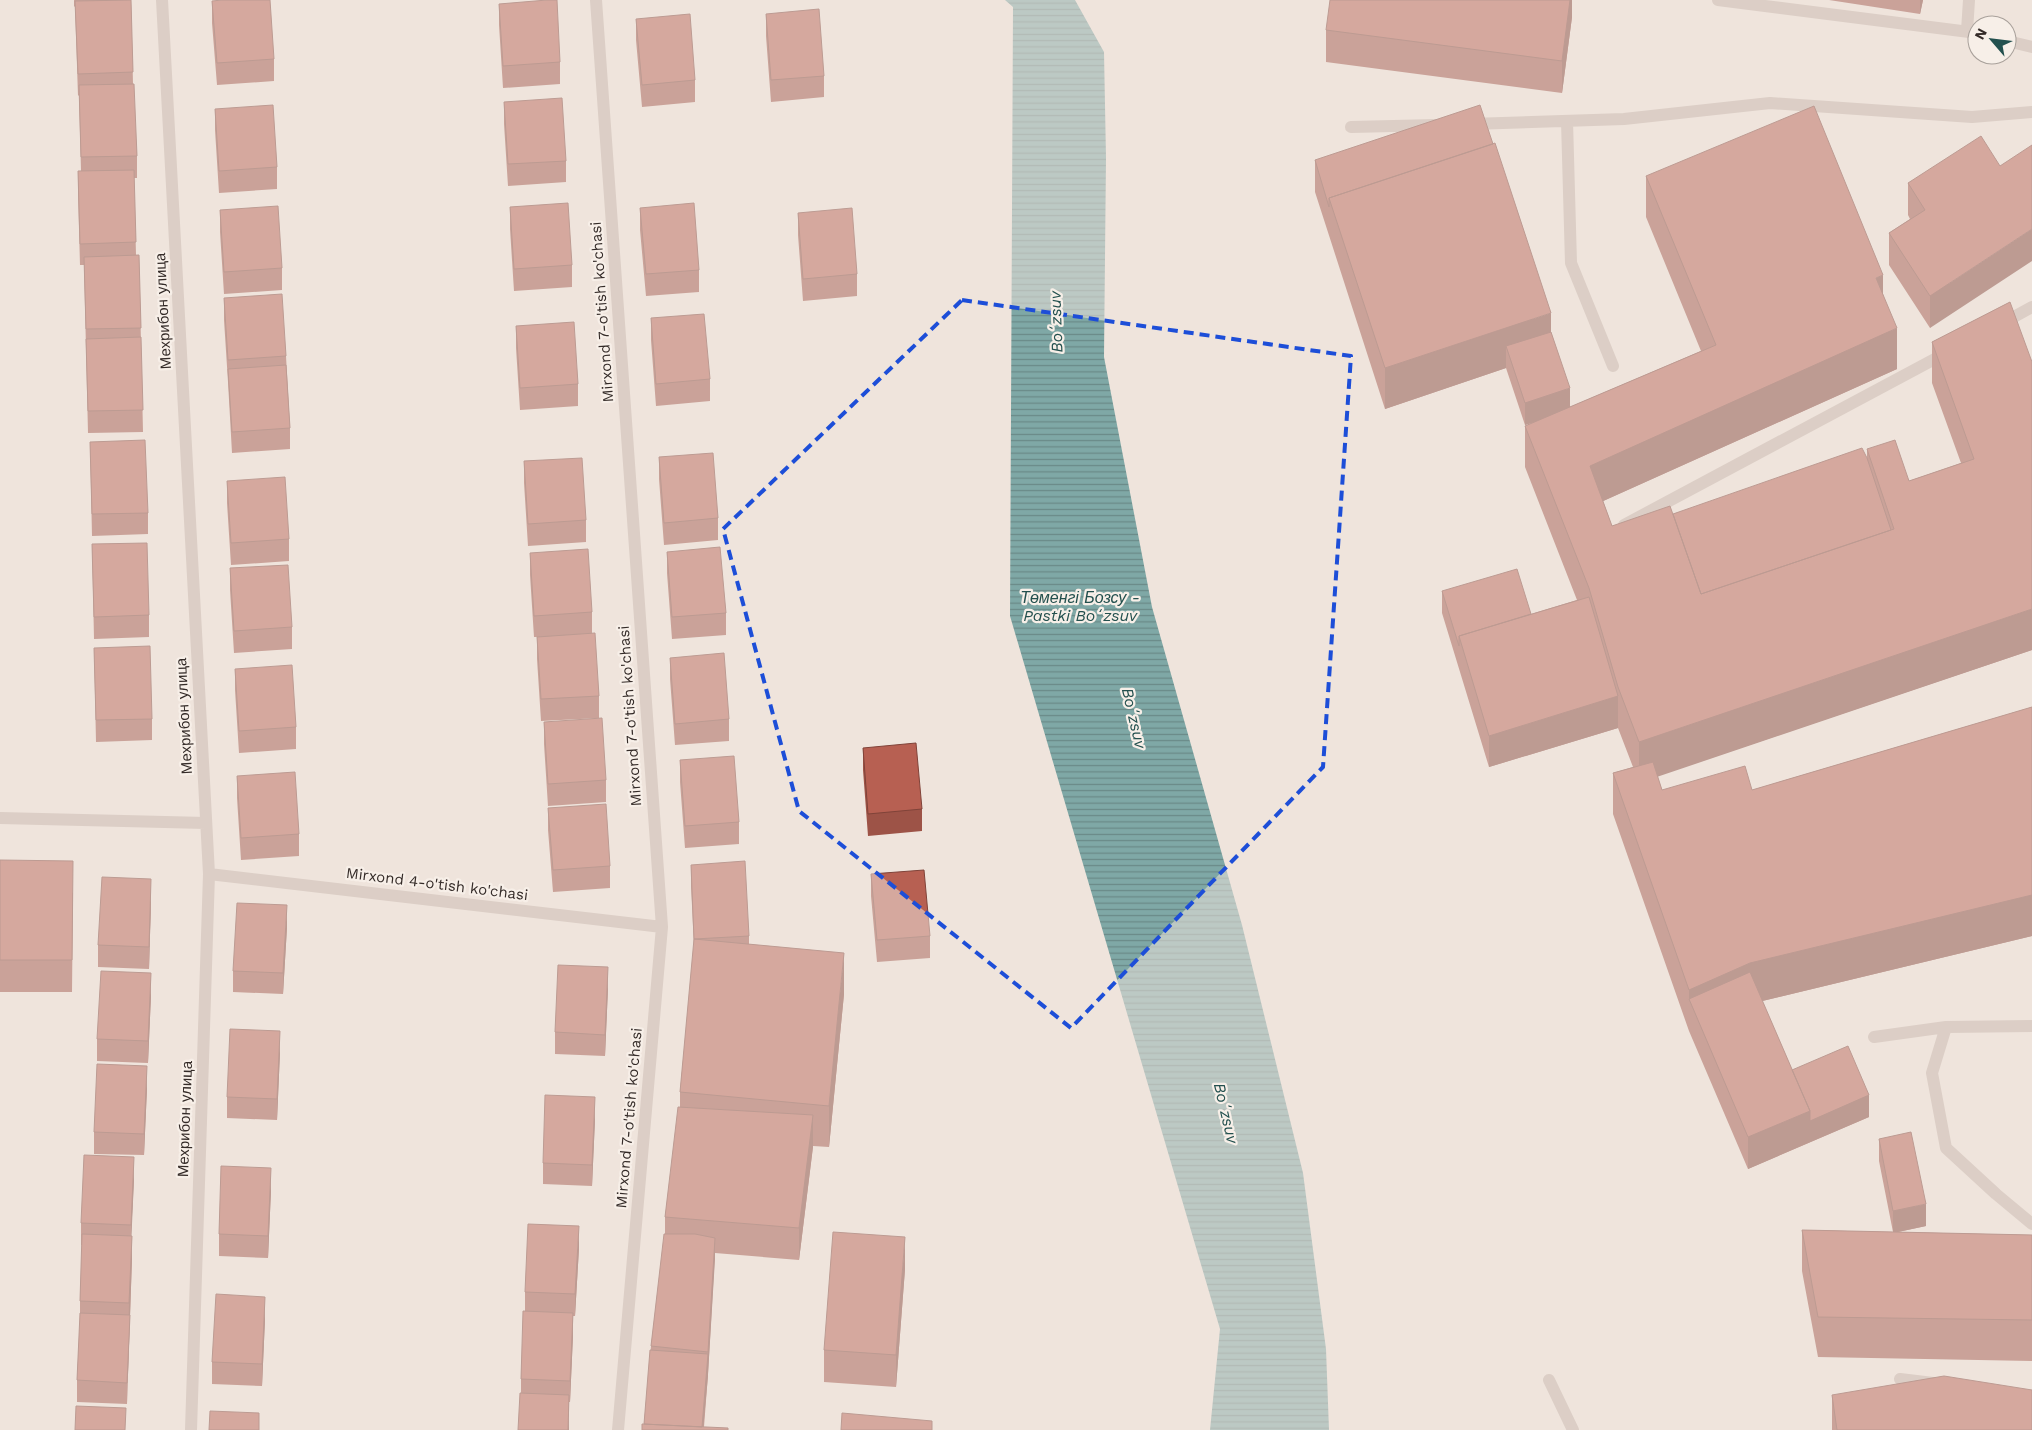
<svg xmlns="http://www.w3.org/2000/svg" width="2032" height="1430" viewBox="0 0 2032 1430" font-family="'Work Sans',sans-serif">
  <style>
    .water { fill: url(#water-rules) }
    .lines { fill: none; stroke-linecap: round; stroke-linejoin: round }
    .lane { stroke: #c5b4aa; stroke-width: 12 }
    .street { stroke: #c5b4aa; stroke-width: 12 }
    .wall { fill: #9d5347 }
    .shaded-wall { fill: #804339 }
    .building { fill: #b76052; stroke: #804339 }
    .marked { fill: none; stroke: #1d4ed8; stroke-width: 4; stroke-dasharray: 10 6; stroke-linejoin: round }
    .labels { text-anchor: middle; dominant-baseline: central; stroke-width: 4.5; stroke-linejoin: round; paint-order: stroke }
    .street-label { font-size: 15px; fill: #342b28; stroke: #f7efe8 }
    .water-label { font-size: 16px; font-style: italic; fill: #23504e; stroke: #f7efe8 }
  </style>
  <defs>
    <pattern id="water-rules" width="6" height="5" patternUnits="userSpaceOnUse" patternTransform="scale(1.25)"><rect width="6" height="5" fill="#7fa8a6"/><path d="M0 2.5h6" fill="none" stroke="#698987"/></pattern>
  </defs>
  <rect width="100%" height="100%" fill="#efe4dc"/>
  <path class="water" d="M 1005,0 L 1075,0 L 1104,52 L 1106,158 L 1104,357 L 1152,607 L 1242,925 L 1303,1173 L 1326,1349 L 1329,1430 L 1210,1430 L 1220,1329 L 1010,616 L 1013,7 Z"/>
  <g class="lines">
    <path class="lane" d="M 1718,0 L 1977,33
      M 1967,31 L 1969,0
      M 2007,41 L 2032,47
      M 1567,121 L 1571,263 L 1613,366
      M 1471,124 L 1624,119 L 1770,103 L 1972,117 L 2032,112
      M 1351,127 L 1436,125
      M 2001,324 L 2032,307
      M 1624,525 L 1946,353
      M 1946,1027 L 1932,1073 L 1946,1148 L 1996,1194 L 2032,1224
      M 1874,1037 L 1946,1027 L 2032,1026
      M 1900,1379 L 1933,1383
      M 1549,1380 L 1573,1430"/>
    <path class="street" d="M 162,0 L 209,874 L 191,1430
      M 596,0 L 662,927 L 618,1430
      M 0,818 L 206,823
      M 209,874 L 662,927"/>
  </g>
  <path class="wall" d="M 74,0 L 131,0 L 133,84 L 137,156 L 137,178 L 134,178 L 136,255 L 139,255 L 143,432 L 88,433 L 84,265 L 80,265 L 78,193 L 78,171 L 81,171 L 79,95 L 78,96 L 75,6 L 74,7 Z
    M 1572,0 L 1572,17 L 1562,93 L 1326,62 L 1326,30 Z
    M 1829,0 L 1923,0 L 1920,14 Z
    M 212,1 L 274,59 L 274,81 L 217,85 L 212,23 Z
    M 499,4 L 560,62 L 560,84 L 503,88 L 499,25 Z
    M 766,14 L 824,76 L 824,97 L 771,102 L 766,36 Z
    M 636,19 L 695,80 L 695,102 L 642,107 L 636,40 Z
    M 504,102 L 566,161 L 566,182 L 508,186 L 504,124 Z
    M 215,109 L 277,167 L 277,189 L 219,193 L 215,130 Z
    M 1315,160 L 1551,332 L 1570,407 L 1701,351 L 1646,217 L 1646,176 L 1883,294 L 1897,369 L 1603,501 L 1612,526 L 1673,514 L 1867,458 L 1867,449 L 1909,481 L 1961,463 L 1932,383 L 1932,342 L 2010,302 L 2032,650 L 1657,776 L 1662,790 L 1752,790 L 2032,707 L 2032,936 L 1762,1001 L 1792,1070 L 1869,1117 L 1748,1169 L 1689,1031 L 1613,814 L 1613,773 L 1633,767 L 1618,728 L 1489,767 L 1442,613 L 1442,591 L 1531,614 L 1577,600 L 1525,467 L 1525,426 L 1532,423 L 1525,425 L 1506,368 L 1385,409 L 1315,192 Z
    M 2000,166 L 1930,328 L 1889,265 L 1889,233 L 1910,219 L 1908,215 L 1908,183 Z
    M 510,207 L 572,265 L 572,287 L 514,291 L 510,229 Z
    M 640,208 L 699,270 L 699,292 L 646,296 L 640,230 Z
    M 220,210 L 282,268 L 282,290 L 224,294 L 220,232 Z
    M 798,213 L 857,274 L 857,296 L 803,301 L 798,235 Z
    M 224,298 L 286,356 L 290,428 L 290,449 L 232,453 L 228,382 L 224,320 Z
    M 651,318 L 710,379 L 710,401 L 656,406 L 651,340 Z
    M 516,326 L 578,384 L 578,406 L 520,410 L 516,348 Z
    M 90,442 L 148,513 L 148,534 L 92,536 Z
    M 659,457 L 718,518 L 718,540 L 664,545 L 659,479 Z
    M 524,461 L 586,520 L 586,542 L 528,546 L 524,483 Z
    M 227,481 L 289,539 L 289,561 L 231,565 L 227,503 Z
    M 92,544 L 149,615 L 149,637 L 94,639 Z
    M 667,552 L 726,613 L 726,635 L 672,639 L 667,573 Z
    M 530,553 L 592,612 L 592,633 L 599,696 L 599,718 L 541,721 L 537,659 L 537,637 L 534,637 L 530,575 Z
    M 230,568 L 292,627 L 292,649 L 234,653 L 230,590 Z
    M 94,648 L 152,719 L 152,740 L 96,742 Z
    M 670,658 L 729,719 L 729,741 L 675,745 L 670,679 Z
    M 235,669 L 296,727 L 296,749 L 239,753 L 235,690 Z
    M 544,722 L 606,780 L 606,802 L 548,806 L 544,744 Z
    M 863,748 L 922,809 L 922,831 L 868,836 L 863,770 Z
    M 680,760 L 739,822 L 739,844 L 685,848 L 680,782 Z
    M 237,776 L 299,834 L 299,856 L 241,860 L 237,798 Z
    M 548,808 L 610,866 L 610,888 L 553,892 L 548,830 Z
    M 0,860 L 73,893 L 72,992 L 0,992 Z
    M 691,865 L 749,936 L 749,944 L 844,994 L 829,1147 L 813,1146 L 799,1260 L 715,1253 L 708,1374 L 704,1427 L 644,1424 L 651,1346 L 665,1234 L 665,1217 L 680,1108 L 680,1092 L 694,946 L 691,886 Z
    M 871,874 L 930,936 L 930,958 L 877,962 L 871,896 Z
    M 151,901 L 149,969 L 98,967 L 98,945 Z
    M 287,927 L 283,994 L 233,992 L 233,971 Z
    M 608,988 L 605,1056 L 555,1054 L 555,1032 Z
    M 151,995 L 148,1063 L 97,1061 L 97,1039 Z
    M 280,1052 L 277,1120 L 227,1118 L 227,1097 Z
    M 147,1088 L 144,1155 L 94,1154 L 94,1132 Z
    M 595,1119 L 592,1186 L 543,1184 L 543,1163 Z
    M 1879,1139 L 1926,1226 L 1898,1232 L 2032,1235 L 2032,1361 L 1818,1357 L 1802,1271 L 1802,1230 L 1893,1232 L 1879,1161 Z
    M 134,1179 L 131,1236 L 132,1258 L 127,1404 L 77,1402 L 77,1380 L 80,1323 L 80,1301 L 82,1245 L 81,1245 L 81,1223 Z
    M 271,1190 L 268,1258 L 219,1256 L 219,1234 Z
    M 579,1248 L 575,1316 L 573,1316 L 573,1335 L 570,1402 L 569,1402 L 569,1417 L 521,1393 L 521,1379 L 525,1311 L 525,1292 Z
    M 905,1269 L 896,1387 L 824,1382 L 824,1350 Z
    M 265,1319 L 262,1386 L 212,1384 L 212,1362 Z
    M 1832,1395 L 2032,1430 L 1832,1430 Z"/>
  <path class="shaded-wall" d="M 1570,0 L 1572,0 L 1572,17 L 1562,93 L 1562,61 Z
    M 1920,0 L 1923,0 L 1920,14 Z
    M 2032,229 L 2032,261 L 1930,328 L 1930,296 Z
    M 1883,275 L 1883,316 L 1876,278 Z
    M 1551,313 L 1551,354 L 1506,346 L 1506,368 L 1385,409 L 1385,368 Z
    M 1897,328 L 1897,369 L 1590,507 L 1590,466 Z
    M 1570,388 L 1570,410 L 1525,425 L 1525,403 Z
    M 2032,609 L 2032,650 L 1639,783 L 1639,742 Z
    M 1618,696 L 1618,728 L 1489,767 L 1489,736 Z
    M 151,879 L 151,901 L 149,969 L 149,947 Z
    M 2032,895 L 2032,936 L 1750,1004 L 1689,999 L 1689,990 L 1750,963 Z
    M 287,905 L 287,927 L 283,994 L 283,973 Z
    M 844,953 L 844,994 L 829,1147 L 829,1106 Z
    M 608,967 L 608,988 L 605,1056 L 605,1035 Z
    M 151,973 L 151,995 L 148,1063 L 148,1041 Z
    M 280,1031 L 280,1052 L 277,1120 L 277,1099 Z
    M 147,1066 L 147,1088 L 144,1155 L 144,1134 Z
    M 1869,1095 L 1869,1117 L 1748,1169 L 1748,1137 L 1810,1111 Z
    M 595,1097 L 595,1119 L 592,1186 L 592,1165 Z
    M 813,1115 L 813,1147 L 799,1260 L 799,1228 Z
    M 134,1157 L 134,1179 L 131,1247 L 131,1225 Z
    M 271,1168 L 271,1190 L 268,1258 L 268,1236 Z
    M 1926,1204 L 1926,1226 L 1893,1233 L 1893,1211 Z
    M 579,1226 L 579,1248 L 575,1316 L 575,1294 Z
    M 132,1236 L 132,1258 L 127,1404 L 129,1303 Z
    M 905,1237 L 905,1269 L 896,1387 L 896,1355 Z
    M 715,1238 L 715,1259 L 708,1374 L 708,1352 Z
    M 265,1297 L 265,1319 L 262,1386 L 262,1364 Z
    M 573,1313 L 573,1335 L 570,1402 L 570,1381 Z
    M 708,1354 L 708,1376 L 703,1430 L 702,1430 Z
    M 569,1395 L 569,1430 L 568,1430 Z"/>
  <path class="building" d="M 131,0 L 133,72 L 78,74 L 75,1 Z
    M 222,0 L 270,0 L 274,59 L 217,63 L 212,1 Z
    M 547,0 L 557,0 L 560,62 L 503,66 L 499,4 Z
    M 1330,0 L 1570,0 L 1562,61 L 1326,30 Z
    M 819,9 L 824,76 L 771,80 L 766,14 Z
    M 690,14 L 695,80 L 642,85 L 636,19 Z
    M 134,84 L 137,156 L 81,157 L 79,85 Z
    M 562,98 L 566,161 L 508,164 L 504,102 Z
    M 273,105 L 277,167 L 219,171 L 215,109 Z
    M 1480,105 L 1493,144 L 1329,198 L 1329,207 L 1315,160 Z
    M 1814,106 L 1883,275 L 1876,278 L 1897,328 L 1590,466 L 1612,526 L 1670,506 L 1701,594 L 1894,529 L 1867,449 L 1895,440 L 1909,481 L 1974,459 L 1932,342 L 2010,302 L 2032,362 L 2032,609 L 1639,742 L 1618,687 L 1589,588 L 1525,426 L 1716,345 L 1646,176 Z
    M 1981,136 L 2000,166 L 2032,145 L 2032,229 L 1930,296 L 1889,233 L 1925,210 L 1908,183 Z
    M 1495,143 L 1551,313 L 1385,368 L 1329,198 Z
    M 134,170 L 136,242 L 80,244 L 78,171 Z
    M 568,203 L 572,265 L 514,269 L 510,207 Z
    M 694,203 L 699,270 L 646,274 L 640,208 Z
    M 278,206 L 282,268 L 224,272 L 220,210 Z
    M 852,208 L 857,274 L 803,279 L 798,213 Z
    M 139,255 L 141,328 L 86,329 L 84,257 Z
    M 282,294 L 286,356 L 228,360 L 224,298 Z
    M 704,314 L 710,379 L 656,384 L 651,318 Z
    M 574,322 L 578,384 L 520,388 L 516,326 Z
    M 1551,332 L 1570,388 L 1525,403 L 1506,346 Z
    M 141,337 L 143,410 L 88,411 L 86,339 Z
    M 286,365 L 290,428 L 232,432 L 228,369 Z
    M 145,440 L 148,513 L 92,514 L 90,442 Z
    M 1862,448 L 1867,458 L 1891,530 L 1701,594 L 1673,514 Z
    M 713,453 L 718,518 L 664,523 L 659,457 Z
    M 582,458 L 586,520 L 528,524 L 524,461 Z
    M 285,477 L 289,539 L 231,543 L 227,481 Z
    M 147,543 L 149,615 L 94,617 L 92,544 Z
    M 720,547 L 726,613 L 672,617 L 667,552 Z
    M 588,549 L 592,612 L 534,616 L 530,553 Z
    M 288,565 L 292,627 L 234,631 L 230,568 Z
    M 1517,569 L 1531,614 L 1459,636 L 1459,646 L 1442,591 Z
    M 1589,597 L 1618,696 L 1489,736 L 1459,636 Z
    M 595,633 L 599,696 L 541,699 L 537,637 Z
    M 150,646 L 152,719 L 96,720 L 94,648 Z
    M 724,653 L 729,719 L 675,724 L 670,658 Z
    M 292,665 L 296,727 L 239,731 L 235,669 Z
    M 2032,707 L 2032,895 L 1750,963 L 1689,990 L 1613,773 L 1653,762 L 1662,790 L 1745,766 L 1752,790 Z
    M 602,718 L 606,780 L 548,784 L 544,722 Z
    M 916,743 L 922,809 L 868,814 L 863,748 Z
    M 734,756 L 739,822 L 685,826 L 680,760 Z
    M 295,772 L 299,834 L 241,838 L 237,776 Z
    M 606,804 L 610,866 L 553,870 L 548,808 Z
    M 0,860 L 73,861 L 72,960 L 0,960 Z
    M 745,861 L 749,936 L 694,939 L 691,865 Z
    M 924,870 L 930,936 L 877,940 L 871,874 Z
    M 102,877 L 151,879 L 149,947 L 98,945 Z
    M 237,903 L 287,905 L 283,973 L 233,971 Z
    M 694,939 L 844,953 L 829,1106 L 680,1092 Z
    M 558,965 L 608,967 L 605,1035 L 555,1032 Z
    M 101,971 L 151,973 L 148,1041 L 97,1039 Z
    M 1750,972 L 1810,1111 L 1748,1137 L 1689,999 Z
    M 230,1029 L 280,1031 L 277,1099 L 227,1097 Z
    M 1848,1046 L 1869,1095 L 1810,1121 L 1810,1111 L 1792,1070 Z
    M 97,1064 L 147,1066 L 144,1134 L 94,1132 Z
    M 545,1095 L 595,1097 L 592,1165 L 543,1163 Z
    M 678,1107 L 813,1115 L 799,1228 L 665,1217 Z
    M 1911,1132 L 1926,1204 L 1893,1211 L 1879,1139 Z
    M 84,1155 L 134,1157 L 131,1225 L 81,1223 Z
    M 221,1166 L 271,1168 L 268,1236 L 219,1234 Z
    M 528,1224 L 579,1226 L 575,1294 L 525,1292 Z
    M 1802,1230 L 2032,1235 L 2032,1320 L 1818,1317 Z
    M 833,1232 L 905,1237 L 896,1355 L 824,1350 Z
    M 82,1234 L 132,1236 L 129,1303 L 80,1301 Z
    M 664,1234 L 695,1234 L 715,1238 L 708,1352 L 651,1346 Z
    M 216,1294 L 265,1297 L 262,1364 L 212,1362 Z
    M 523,1311 L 573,1313 L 570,1381 L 521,1379 Z
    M 80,1313 L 130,1315 L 127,1383 L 77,1380 Z
    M 650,1350 L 708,1354 L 702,1427 L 644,1424 Z
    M 1944,1376 L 2032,1390 L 2032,1430 L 1837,1430 L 1832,1395 Z
    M 520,1393 L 569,1395 L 568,1430 L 518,1430 Z
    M 76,1406 L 126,1408 L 125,1430 L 75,1430 Z
    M 210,1411 L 259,1413 L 259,1430 L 209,1430 Z
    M 842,1413 L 932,1421 L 932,1430 L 841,1430 Z
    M 642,1424 L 728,1428 L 728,1430 L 642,1430 Z"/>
  <path d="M0 0H2032V1430H0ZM 962,300 L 1351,356 L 1323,767 L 1071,1028 L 799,811 L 723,529 Z" fill="#efe4dc" fill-opacity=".55" fill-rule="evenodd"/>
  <path class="marked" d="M 962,300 L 1351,356 L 1323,767 L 1071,1028 L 799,811 L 723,529 Z"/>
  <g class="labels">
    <g class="street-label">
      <text transform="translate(163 311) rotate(-93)">Мехрибон улица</text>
      <text transform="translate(602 312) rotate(-94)">Mirxond 7-o'tish ko'chasi</text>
      <text transform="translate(184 716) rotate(-93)">Мехрибон улица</text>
      <text transform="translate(630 716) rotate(-94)">Mirxond 7-o'tish ko'chasi</text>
      <text transform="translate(437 884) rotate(7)">Mirxond 4-o'tish ko'chasi</text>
      <text transform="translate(629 1118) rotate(-85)">Mirxond 7-o'tish ko'chasi</text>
      <text transform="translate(185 1119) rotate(-88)">Мехрибон улица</text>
    </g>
    <g class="water-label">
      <text transform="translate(1056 322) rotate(-92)">Boʻzsuv</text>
      <text x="1080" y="597">Төменгі Бозсу -<tspan x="1080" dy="18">Pastki Boʻzsuv</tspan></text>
      <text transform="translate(1134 718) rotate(77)">Boʻzsuv</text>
      <text transform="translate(1226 1113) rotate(77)">Boʻzsuv</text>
    </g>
  </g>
  <g transform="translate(1992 40) rotate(298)"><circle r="24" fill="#f7efe8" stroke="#a9a19b"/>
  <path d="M0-4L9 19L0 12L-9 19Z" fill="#23504e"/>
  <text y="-8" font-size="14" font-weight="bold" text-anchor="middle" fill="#342b28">N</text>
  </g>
</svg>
